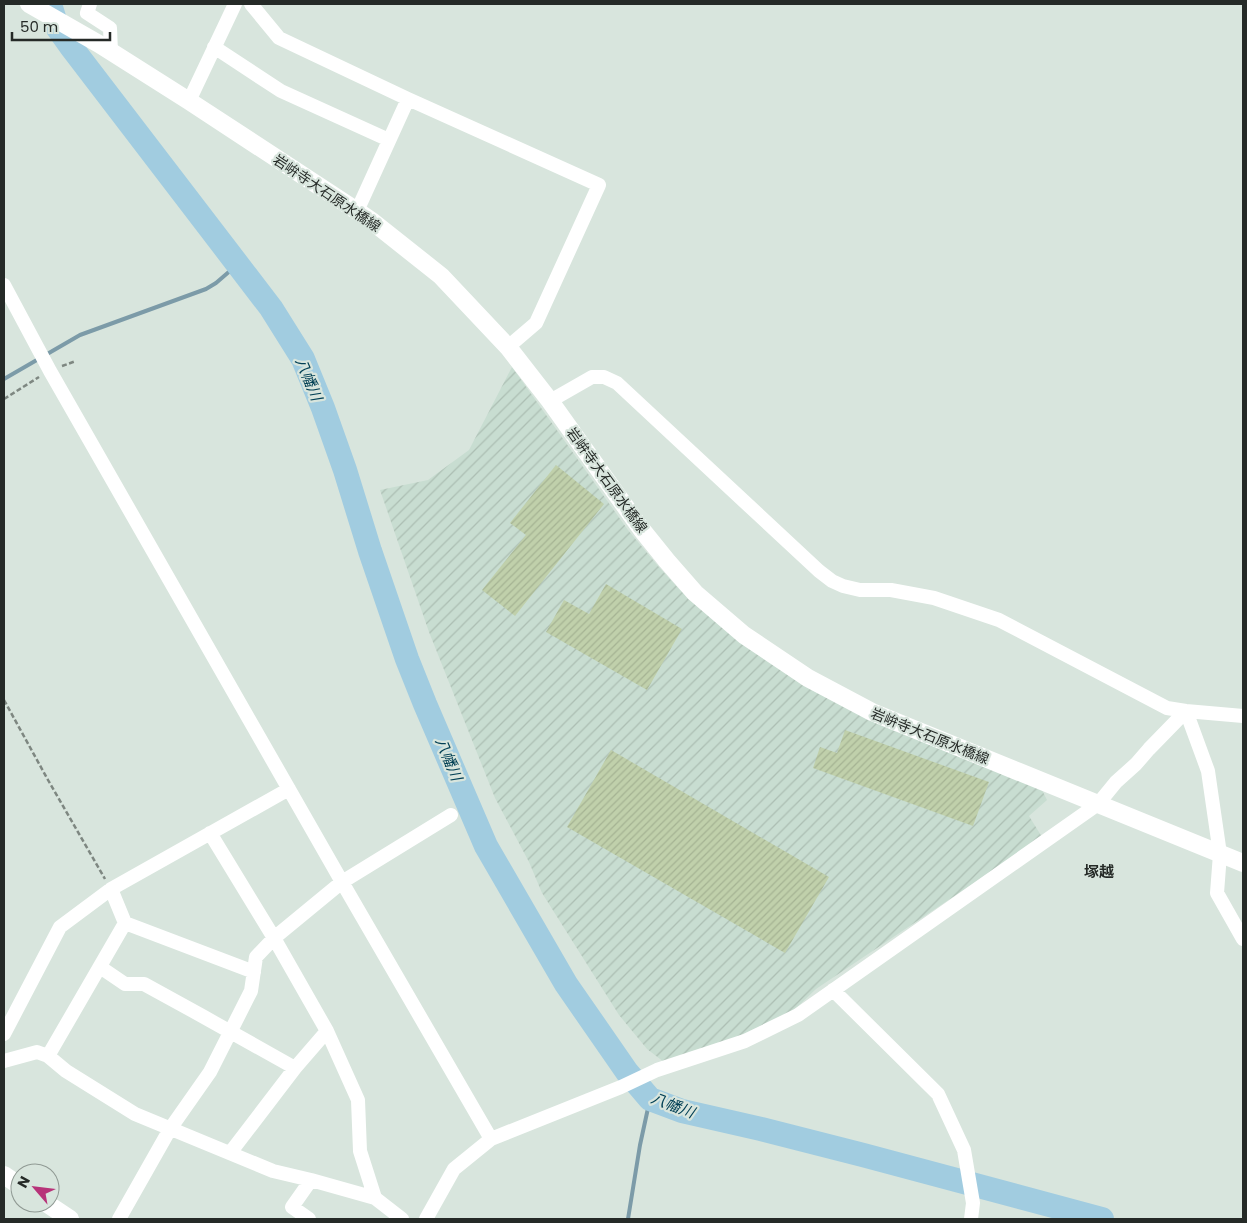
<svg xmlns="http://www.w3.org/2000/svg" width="1247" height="1223" viewBox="0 0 1247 1223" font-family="Poppins,'Noto Sans JP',sans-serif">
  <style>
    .industrial { fill: url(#industrial-furrows) }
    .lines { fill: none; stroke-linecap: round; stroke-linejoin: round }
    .stream { stroke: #7c9ba8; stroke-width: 4 }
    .river { stroke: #a1cce0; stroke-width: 24 }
    .building { fill: url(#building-hatch) }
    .path { stroke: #7e8781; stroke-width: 2.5; stroke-dasharray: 5 2.5; stroke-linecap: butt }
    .minor { stroke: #fff; stroke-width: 14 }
    .major { stroke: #fff; stroke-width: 18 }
    .labels { text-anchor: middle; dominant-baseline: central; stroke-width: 4.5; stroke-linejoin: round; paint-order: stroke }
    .street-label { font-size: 14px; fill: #252a27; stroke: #d8e5dd }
    .water-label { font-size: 15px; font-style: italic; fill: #024055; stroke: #d8e5dd }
    .neighbourhood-label { font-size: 15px; font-weight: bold; fill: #252a27; stroke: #d8e5dd }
  </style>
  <defs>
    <pattern id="industrial-furrows" width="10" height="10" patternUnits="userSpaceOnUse" patternTransform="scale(1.25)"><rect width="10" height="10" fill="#c8ddd1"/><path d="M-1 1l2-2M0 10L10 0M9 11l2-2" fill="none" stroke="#acbeb3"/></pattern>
    <pattern id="building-hatch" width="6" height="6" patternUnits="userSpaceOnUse" patternTransform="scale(1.25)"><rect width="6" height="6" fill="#c0d0ab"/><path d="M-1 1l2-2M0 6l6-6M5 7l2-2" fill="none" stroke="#a5b393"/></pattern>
  </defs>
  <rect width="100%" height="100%" fill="#d8e5dd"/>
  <path class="industrial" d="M 512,367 L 628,530 L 658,566 L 679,589 L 717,623 L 802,685 L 884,727 L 1041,788 L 1047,800 L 1029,816 L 1042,837 L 816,989 L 792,1012 L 734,1038 L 664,1062 L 647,1049 L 619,1015 L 542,893 L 529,862 L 495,798 L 429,632 L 380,490 L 428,480 L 469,450 Z"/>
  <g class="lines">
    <path class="stream" d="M 4,379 L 80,335 L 206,289 L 216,283 L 238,264
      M 628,1219 L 640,1145 L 650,1099"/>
    <path class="river" d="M 50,4 L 57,27 L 72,48 L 271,308 L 303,359 L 323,408 L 345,470 L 370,551 L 407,659 L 425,704 L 486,846 L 566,984 L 627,1072 L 650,1099 L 682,1111 L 761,1129 L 863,1155 L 1102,1219"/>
  </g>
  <path class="building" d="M 556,465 L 604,504 L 515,616 L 482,590 L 526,535 L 510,523 Z
    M 606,584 L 682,629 L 647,690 L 546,632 L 564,600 L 589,614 Z
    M 845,730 L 989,782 L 973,826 L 813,768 L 820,747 L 837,753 Z
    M 611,750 L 829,877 L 785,953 L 567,827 Z"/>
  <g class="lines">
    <path class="path" d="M 62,366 L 76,361
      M 4,399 L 39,377
      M 4,700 L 48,780 L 105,879"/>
    <path class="minor" d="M 90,4 L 87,13 L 110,28 L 111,52
      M 251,4 L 279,38 L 408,99 L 599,185 L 536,323 L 508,347
      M 214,47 L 281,91 L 389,140
      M 189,101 L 235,4
      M 357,211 L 408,99
      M 4,285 L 50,371 L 342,882 L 491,1139
      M 550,401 L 592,377 L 604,377 L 617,383 L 819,571 L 832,581 L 843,586 L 860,590 L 891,590 L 934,598 L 999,620 L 1167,708 L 1186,711 L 1243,716
      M 1186,711 L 1208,771 L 1220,854 L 1217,893 L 1243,939
      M 210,833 L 274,938 L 327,1031 L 358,1100 L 360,1151 L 375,1198
      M 125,923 L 254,972
      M 100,967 L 125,984 L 144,984 L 204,1017 L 295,1068 L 327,1031
      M 833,990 L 938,1094 L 964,1150 L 973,1203 L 971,1219
      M 4,1034 L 60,927 L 111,889 L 289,789
      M 48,1056 L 125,923 L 111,889
      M 4,1061 L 37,1052 L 48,1056 L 66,1071 L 135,1114 L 273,1171 L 311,1180 L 375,1198 L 402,1219
      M 230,1153 L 295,1068
      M 119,1219 L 170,1129 L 210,1072 L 251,991 L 256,957 L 274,938 L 342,882 L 451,815
      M 309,1219 L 292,1207 L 311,1180
      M 426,1219 L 454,1169 L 491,1139 L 621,1087 L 657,1070 L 745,1041 L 798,1015 L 1098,804 L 1116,782 L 1136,764 L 1149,749 L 1186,711"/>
    <path class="major" d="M 29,4 L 99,44 L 189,101 L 357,211 L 373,222 L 441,276 L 508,347 L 550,401 L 642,530 L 667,561 L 695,593 L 744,635 L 808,678 L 872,712 L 1243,863
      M 4,1175 L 20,1186
      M 46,1203 L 70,1219"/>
  </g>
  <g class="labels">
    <g class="street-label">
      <text transform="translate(327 193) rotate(34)">岩峅寺大石原水橋線</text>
      <text transform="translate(607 480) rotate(54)">岩峅寺大石原水橋線</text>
      <text transform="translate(930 736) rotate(22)">岩峅寺大石原水橋線</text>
    </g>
    <g class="water-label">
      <text transform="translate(309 379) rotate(67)">八幡川</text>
      <text transform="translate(449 759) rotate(67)">八幡川</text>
      <text transform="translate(673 1105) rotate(21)">八幡川</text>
    </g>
    <g class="neighbourhood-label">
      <text x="1099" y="871">塚越</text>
    </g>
  </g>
  <rect width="1247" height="1223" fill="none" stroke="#252a27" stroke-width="10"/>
  <g transform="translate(35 1188) rotate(298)"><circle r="24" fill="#d8e5dd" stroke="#909a94"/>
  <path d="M0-4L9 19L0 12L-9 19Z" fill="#b73379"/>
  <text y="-8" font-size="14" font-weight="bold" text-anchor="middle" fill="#252a27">N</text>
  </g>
  <path d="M12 32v8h98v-8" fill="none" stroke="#252a27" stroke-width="2.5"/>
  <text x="20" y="32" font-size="15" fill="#252a27" stroke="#d8e5dd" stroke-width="4" paint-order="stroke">50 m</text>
</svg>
